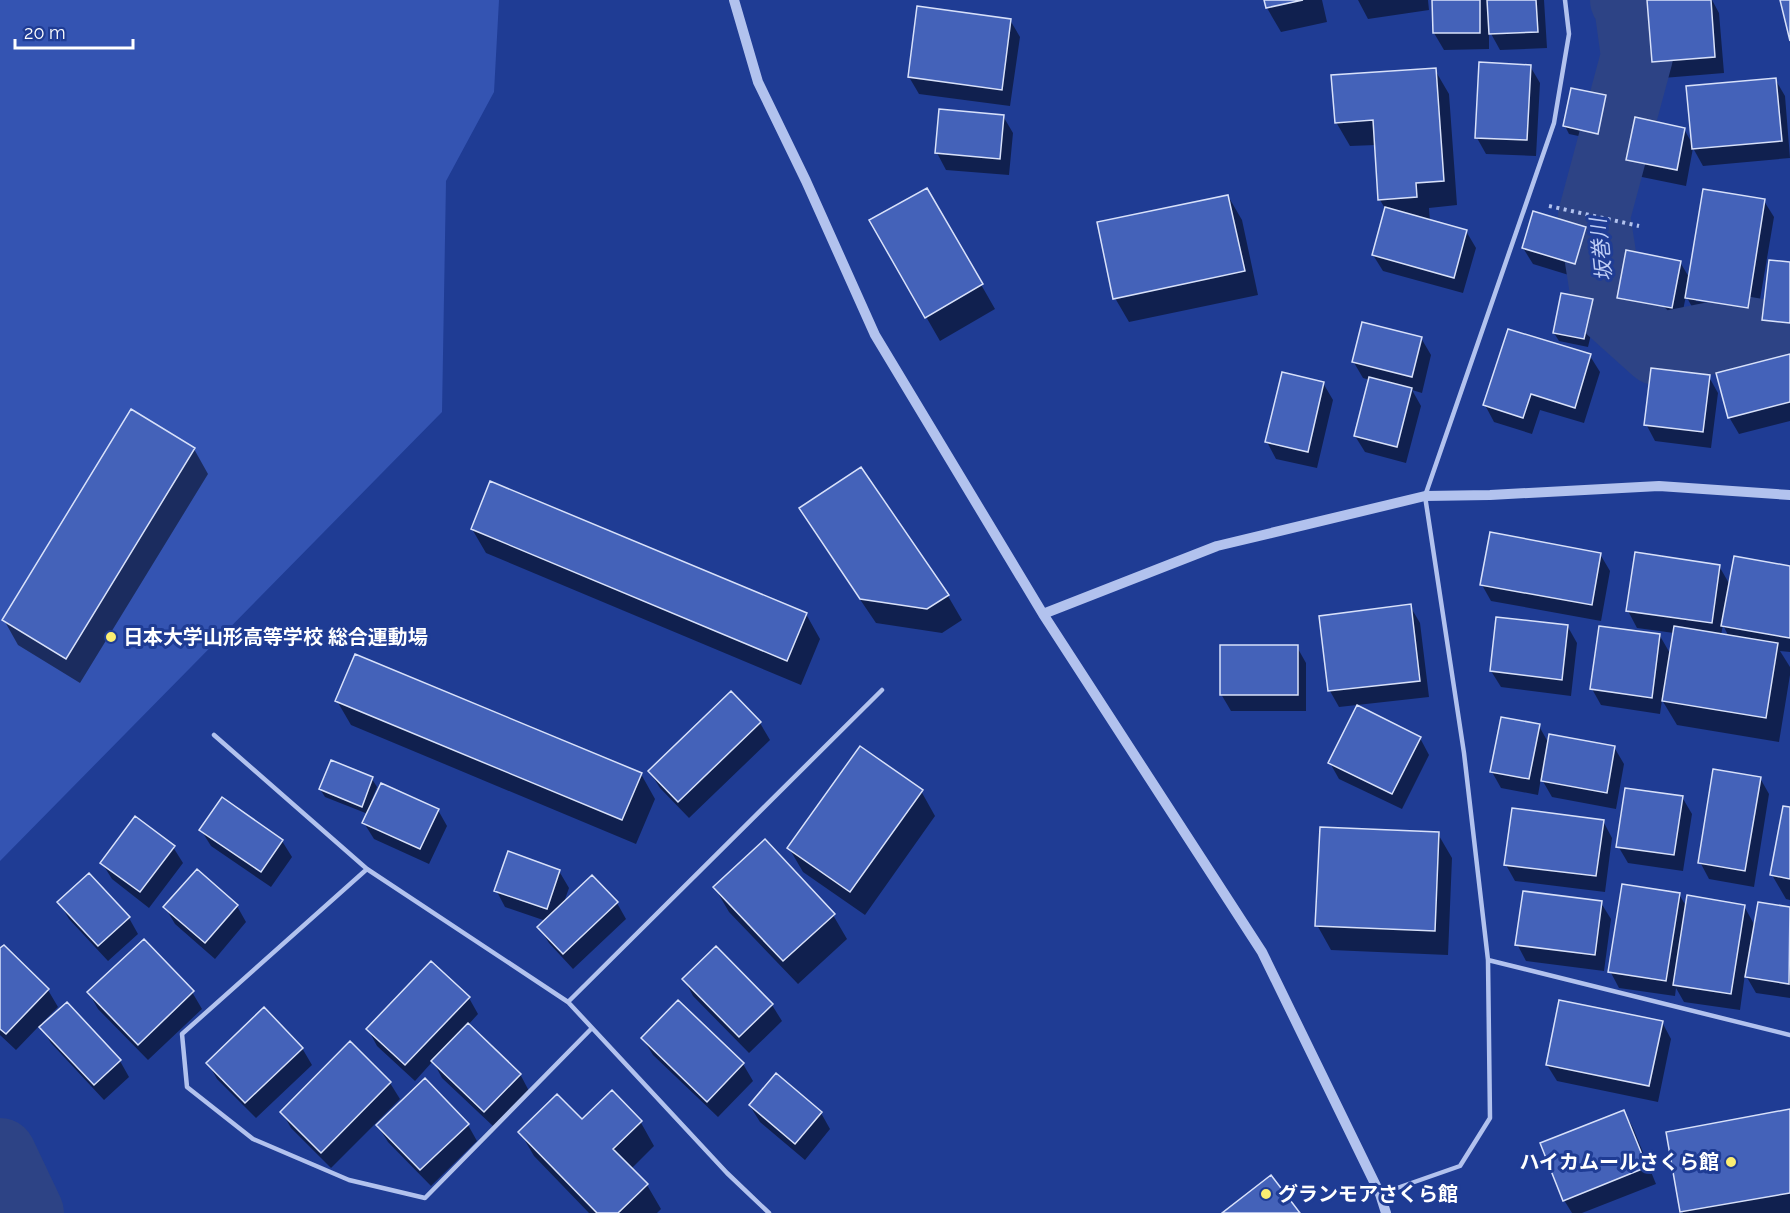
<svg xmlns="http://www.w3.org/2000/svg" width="1790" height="1213" viewBox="0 0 1790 1213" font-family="Raleway,'Noto Sans JP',sans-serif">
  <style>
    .green { fill: #3454b2 }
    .shadow { fill: #0007; fill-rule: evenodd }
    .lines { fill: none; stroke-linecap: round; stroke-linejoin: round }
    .river { stroke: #2d4385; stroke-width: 72 }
    .building { fill: #4462b9; stroke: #d8e1fa; stroke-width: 1.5 }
    .path { stroke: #b2c2ee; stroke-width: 4; stroke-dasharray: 3 4.5; stroke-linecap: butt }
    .service { stroke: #b2c2ee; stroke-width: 4.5 }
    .tertiary { stroke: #b2c2ee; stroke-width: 10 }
    .poi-dot { fill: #fcee72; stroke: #1f3c94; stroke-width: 2 }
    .labels { text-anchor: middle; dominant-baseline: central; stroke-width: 6; stroke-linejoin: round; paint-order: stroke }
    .poi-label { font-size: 20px; font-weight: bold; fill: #fff; stroke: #1f3c94; text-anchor: start }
    .water-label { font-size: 21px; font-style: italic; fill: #becdf5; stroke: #1f3c94 }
  </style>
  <rect width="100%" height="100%" fill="#1f3c94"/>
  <path class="green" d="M 0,0 L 499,0 L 494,92 L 446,181 L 442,412 L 0,861 Z"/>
  <path class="shadow" d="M 1266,0 L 1322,0 L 1327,22 L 1281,32 L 1267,8 Z
    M 1358,0 L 1428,0 L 1429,10 L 1368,19 Z
    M 1433,0 L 1544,0 L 1547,48 L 1500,50 L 1489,30 L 1489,49 L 1444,50 L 1434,33 Z
    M 1661,0 L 1712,0 L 1719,13 L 1724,73 L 1663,78 L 1653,61 Z
    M 1010,20 L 1020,37 L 1010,106 L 919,94 L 909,77 Z
    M 1530,66 L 1540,83 L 1536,156 L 1486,154 L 1477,138 Z
    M 1435,70 L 1449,94 L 1457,205 L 1429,208 L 1430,221 L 1466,231 L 1476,248 L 1463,293 L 1383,271 L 1373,255 L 1386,210 L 1380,200 L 1376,145 L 1350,146 L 1336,122 Z
    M 1775,79 L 1785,96 L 1790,158 L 1703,166 L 1693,148 L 1686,186 L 1637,176 L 1628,159 L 1684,129 L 1693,145 Z
    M 1605,97 L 1610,105 L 1602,141 L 1569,134 L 1565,126 Z
    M 1003,116 L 1013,133 L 1009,175 L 946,170 L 937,153 Z
    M 927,190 L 995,309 L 940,341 L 871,221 Z
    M 1228,196 L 1242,220 L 1258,295 L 1129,322 L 1115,298 Z
    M 1764,201 L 1774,217 L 1756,323 L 1696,314 L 1686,296 L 1680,324 L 1628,314 L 1618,298 L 1680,262 L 1690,279 ZM 1696,298 L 1755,307 L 1755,310 L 1696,301 Z
    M 1585,228 L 1595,245 L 1585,280 L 1533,264 L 1523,248 Z
    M 1790,264 L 1790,338 L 1773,336 L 1764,319 Z
    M 1592,301 L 1597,309 L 1588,347 L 1559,341 L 1554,333 Z
    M 1421,338 L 1431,355 L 1422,393 L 1412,390 L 1421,406 L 1406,463 L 1365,452 L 1355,436 L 1370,380 L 1363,378 L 1353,361 Z
    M 1790,355 L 1790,421 L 1739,434 L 1729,417 Z
    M 1590,356 L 1600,372 L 1584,423 L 1540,410 L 1532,434 L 1494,422 L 1485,405 Z
    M 1709,377 L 1718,393 L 1711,448 L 1655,441 L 1646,424 Z
    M 1323,383 L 1333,400 L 1317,468 L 1276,459 L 1267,442 Z
    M 194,449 L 208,474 L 80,683 L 18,645 L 4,620 Z
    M 801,509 L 948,596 L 962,620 L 942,633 L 876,623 L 815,533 Z
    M 472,529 L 806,614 L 820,639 L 801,685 L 486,553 Z
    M 1600,554 L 1610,571 L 1601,621 L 1491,601 L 1482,585 Z
    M 1719,566 L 1730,585 L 1790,568 L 1790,652 L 1780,651 L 1790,667 L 1790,675 L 1779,742 L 1677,725 L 1662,700 L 1660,714 L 1601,705 L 1592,689 L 1660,636 L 1671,655 L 1674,633 L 1637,628 L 1628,611 ZM 1723,625 L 1729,637 L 1721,635 Z
    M 1410,606 L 1420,623 L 1429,697 L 1339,707 L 1330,691 Z
    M 1568,627 L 1577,643 L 1571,696 L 1501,687 L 1491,671 Z
    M 1297,647 L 1306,663 L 1306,711 L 1231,711 L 1221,694 Z
    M 731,694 L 760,723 L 770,740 L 689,818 L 660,788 L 650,772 Z
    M 337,701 L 641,774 L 655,799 L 636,844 L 351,725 Z
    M 1539,726 L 1549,744 L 1614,747 L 1624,764 L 1616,809 L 1552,797 L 1541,778 L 1538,795 L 1501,788 L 1492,772 Z
    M 1420,738 L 1429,755 L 1402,809 L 1339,779 L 1330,763 Z
    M 1760,778 L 1769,794 L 1754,887 L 1709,879 L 1700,862 Z
    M 372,779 L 377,787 L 371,802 L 438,810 L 447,826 L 429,864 L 374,839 L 364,823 L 368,814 L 325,797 L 320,789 Z
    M 921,791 L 935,816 L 865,915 L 803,872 L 789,848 Z
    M 1682,797 L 1692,814 L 1683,871 L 1628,863 L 1618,846 Z
    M 1790,809 L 1790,900 L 1786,899 L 1772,875 Z
    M 1603,821 L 1612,838 L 1605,892 L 1515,881 L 1506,865 Z
    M 201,830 L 282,841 L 292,857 L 271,887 L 211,846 Z
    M 1438,834 L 1452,858 L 1448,955 L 1331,950 L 1317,925 Z
    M 173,847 L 183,863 L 149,908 L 112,879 L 102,863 Z
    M 559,871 L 569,888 L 563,905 L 617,903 L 626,919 L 573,969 L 549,943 L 539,927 L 546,921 L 505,907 L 496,890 Z
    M 715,888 L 833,915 L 847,939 L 798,984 L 729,912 Z
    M 1679,894 L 1687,908 L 1744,906 L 1755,926 L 1759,904 L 1790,909 L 1790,998 L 1756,993 L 1745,974 L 1740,1010 L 1684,1002 L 1676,988 L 1675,996 L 1619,988 L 1610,971 Z
    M 59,902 L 129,918 L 138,934 L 108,961 L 69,919 Z
    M 1601,903 L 1611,919 L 1604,971 L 1526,961 L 1517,944 Z
    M 237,906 L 246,922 L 215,959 L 175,924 L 165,907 Z
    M 4,947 L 48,990 L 58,1007 L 42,1023 L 44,1024 L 67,1004 L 120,1061 L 129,1077 L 104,1100 L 51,1043 L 40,1025 L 16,1050 L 0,1035 L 0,950 Z
    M 716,948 L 772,1005 L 782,1021 L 749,1053 L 693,996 L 684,979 Z
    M 192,992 L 202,1009 L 148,1060 L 98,1009 L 89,993 Z
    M 469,998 L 478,1014 L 468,1025 L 520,1074 L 529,1091 L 494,1127 L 442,1078 L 433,1061 L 415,1081 L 377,1046 L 368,1029 Z
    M 679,1002 L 743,1064 L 753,1081 L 718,1117 L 653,1055 L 643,1039 Z
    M 1662,1022 L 1671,1039 L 1658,1102 L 1557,1081 L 1547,1065 Z
    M 302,1048 L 312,1065 L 256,1118 L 217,1079 L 208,1063 Z
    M 390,1083 L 400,1099 L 331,1168 L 291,1128 L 282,1112 Z
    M 750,1106 L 821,1113 L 830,1129 L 805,1160 L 760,1122 Z
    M 1624,1111 L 1633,1128 L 1656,1184 L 1582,1213 L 1572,1213 L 1564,1200 Z
    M 1790,1111 L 1790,1213 L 1683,1213 L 1668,1133 Z
    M 640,1121 L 654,1146 L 631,1169 L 647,1185 L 661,1209 L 657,1213 L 589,1213 L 534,1156 L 520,1132 L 582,1122 Z
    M 468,1125 L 477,1141 L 431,1186 L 388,1142 L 378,1126 Z"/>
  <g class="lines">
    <path class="river" d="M 1626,0 L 1630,5 L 1637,56 L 1594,216 L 1608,305 L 1657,349 L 1742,332 L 1790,340
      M 0,1154 L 28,1213"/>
  </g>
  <path class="building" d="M 1264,0 L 1303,0 L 1266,8 Z
    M 1432,0 L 1480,0 L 1480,33 L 1433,33 Z
    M 1487,0 L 1536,0 L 1538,32 L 1489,34 Z
    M 1647,0 L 1711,0 L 1715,57 L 1652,62 Z
    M 1780,0 L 1790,0 L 1790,41 Z
    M 917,6 L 1011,19 L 1002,90 L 908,77 Z
    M 1479,62 L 1531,65 L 1527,140 L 1475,138 Z
    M 1436,68 L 1444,181 L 1416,183 L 1417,197 L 1378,200 L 1373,120 L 1335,123 L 1331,75 Z
    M 1776,78 L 1782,141 L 1692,149 L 1686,86 Z
    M 1571,88 L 1606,95 L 1598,134 L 1563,126 Z
    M 939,109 L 1004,115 L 1000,159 L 935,153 Z
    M 1635,117 L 1685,128 L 1677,170 L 1626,160 Z
    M 927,188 L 983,284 L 925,318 L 869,220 Z
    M 1703,189 L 1765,199 L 1748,308 L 1685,298 Z
    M 1228,195 L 1245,271 L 1113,299 L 1097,222 Z
    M 1385,207 L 1467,230 L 1454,278 L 1372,255 Z
    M 1533,211 L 1586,227 L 1575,264 L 1522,248 Z
    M 1626,250 L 1681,261 L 1672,308 L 1617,298 Z
    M 1769,260 L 1790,262 L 1790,323 L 1762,320 Z
    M 1561,293 L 1593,299 L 1584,339 L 1553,333 Z
    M 1362,322 L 1422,337 L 1412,377 L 1352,362 Z
    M 1508,329 L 1591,354 L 1575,408 L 1531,394 L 1523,418 L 1483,405 Z
    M 1790,354 L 1790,402 L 1728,418 L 1716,373 Z
    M 1651,368 L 1710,375 L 1703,432 L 1644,425 Z
    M 1282,372 L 1324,382 L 1308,452 L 1265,442 Z
    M 1369,377 L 1412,388 L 1397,447 L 1354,436 Z
    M 131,409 L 195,448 L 66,659 L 2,620 Z
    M 861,467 L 949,595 L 927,609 L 860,599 L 799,508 Z
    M 490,481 L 807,613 L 787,661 L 471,529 Z
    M 1490,532 L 1601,553 L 1592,605 L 1480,585 Z
    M 1635,552 L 1720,565 L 1712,623 L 1626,611 Z
    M 1734,556 L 1790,566 L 1790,638 L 1721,626 Z
    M 1411,604 L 1420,681 L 1328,691 L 1319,616 Z
    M 1496,617 L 1568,625 L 1562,680 L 1490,671 Z
    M 1599,626 L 1660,634 L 1652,698 L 1590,689 Z
    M 1674,626 L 1778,643 L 1766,718 L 1662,701 Z
    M 1220,645 L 1298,645 L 1298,695 L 1220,695 Z
    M 355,654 L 642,773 L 622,820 L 335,701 Z
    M 731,691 L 761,722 L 678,802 L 648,771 Z
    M 1357,705 L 1421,737 L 1392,794 L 1328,763 Z
    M 1501,717 L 1540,724 L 1529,779 L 1490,772 Z
    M 1549,734 L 1615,746 L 1607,793 L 1541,781 Z
    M 860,746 L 923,790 L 850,892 L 787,848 Z
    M 331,760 L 373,777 L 362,807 L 319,789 Z
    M 1713,769 L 1761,777 L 1745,871 L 1698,863 Z
    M 381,783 L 439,809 L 420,849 L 362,823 Z
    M 1625,788 L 1683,796 L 1674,855 L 1616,847 Z
    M 222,797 L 283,840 L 261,872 L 199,830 Z
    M 1783,806 L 1790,807 L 1790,879 L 1770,875 Z
    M 1512,808 L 1604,820 L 1596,876 L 1504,865 Z
    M 135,816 L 175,846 L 140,892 L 100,863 Z
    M 1320,827 L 1439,832 L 1435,931 L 1315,926 Z
    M 765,839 L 835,914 L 783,961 L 713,887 Z
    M 508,851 L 560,870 L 547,909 L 494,891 Z
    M 197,869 L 238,905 L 205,943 L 163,907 Z
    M 89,873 L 130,917 L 98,946 L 57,902 Z
    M 592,875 L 618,902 L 563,954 L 537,927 Z
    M 1622,884 L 1680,893 L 1666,981 L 1608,972 Z
    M 1523,891 L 1602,901 L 1595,955 L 1515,945 Z
    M 1687,895 L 1745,905 L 1731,994 L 1673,985 Z
    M 1758,902 L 1790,907 L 1789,984 L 1745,977 Z
    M 144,939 L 194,991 L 138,1045 L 87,992 Z
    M 4,945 L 49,989 L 6,1034 L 0,1029 L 0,948 Z
    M 716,946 L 773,1004 L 739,1037 L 682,979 Z
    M 431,961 L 470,997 L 405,1065 L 366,1029 Z
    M 678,1000 L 744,1063 L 707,1102 L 641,1038 Z
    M 1559,1000 L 1663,1021 L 1649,1086 L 1546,1065 Z
    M 67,1002 L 121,1060 L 94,1085 L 39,1027 Z
    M 264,1007 L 303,1048 L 245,1103 L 206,1063 Z
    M 468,1023 L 521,1074 L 484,1112 L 431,1061 Z
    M 350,1041 L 391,1082 L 321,1153 L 280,1112 Z
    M 776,1073 L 822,1112 L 795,1144 L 749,1105 Z
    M 425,1078 L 469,1124 L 420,1170 L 376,1125 Z
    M 612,1090 L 642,1121 L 613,1149 L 648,1184 L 618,1213 L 597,1213 L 518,1132 L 557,1094 L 582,1119 Z
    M 1790,1109 L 1790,1193 L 1680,1212 L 1666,1132 Z
    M 1624,1110 L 1647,1167 L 1563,1201 L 1540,1143 Z
    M 1271,1175 L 1300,1213 L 1222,1213 Z"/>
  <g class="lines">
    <path class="path" d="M 1549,206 L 1639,226"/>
    <path class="service" d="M 214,735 L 367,869 L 568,1002 L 727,1173 L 769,1213
      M 367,869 L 182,1034 L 187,1087 L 253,1139 L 349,1180 L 425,1198 L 592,1028
      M 1488,960 L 1790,1035
      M 568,1002 L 882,690
      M 1380,1194 L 1460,1166 L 1490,1118 L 1488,960 L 1464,753 L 1425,496 L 1554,123 L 1569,34 L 1565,0"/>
    <path class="tertiary" d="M 734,0 L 758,82 L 806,181 L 875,335 L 1043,614 L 1262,952 L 1380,1194 L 1386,1213
      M 1043,614 L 1217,546 L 1425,496 L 1490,495 L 1659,486 L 1790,495"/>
  </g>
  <g class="poi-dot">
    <circle cx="111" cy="637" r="6"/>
    <circle cx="1731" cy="1162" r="6"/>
    <circle cx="1266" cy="1194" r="6"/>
  </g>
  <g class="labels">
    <g class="poi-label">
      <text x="123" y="637">日本大学山形高等学校 総合運動場</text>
      <text x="1719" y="1162" text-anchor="end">ハイカムールさくら館</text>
      <text x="1278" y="1194">グランモアさくら館</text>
    </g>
    <g class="water-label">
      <text transform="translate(1601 250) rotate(-96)">坂巻川</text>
    </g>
  </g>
  <path d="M15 39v9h118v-9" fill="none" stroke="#ffffff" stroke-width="3"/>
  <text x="24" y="39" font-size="18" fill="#ffffff" stroke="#1f3c94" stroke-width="4.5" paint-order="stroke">20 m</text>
</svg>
